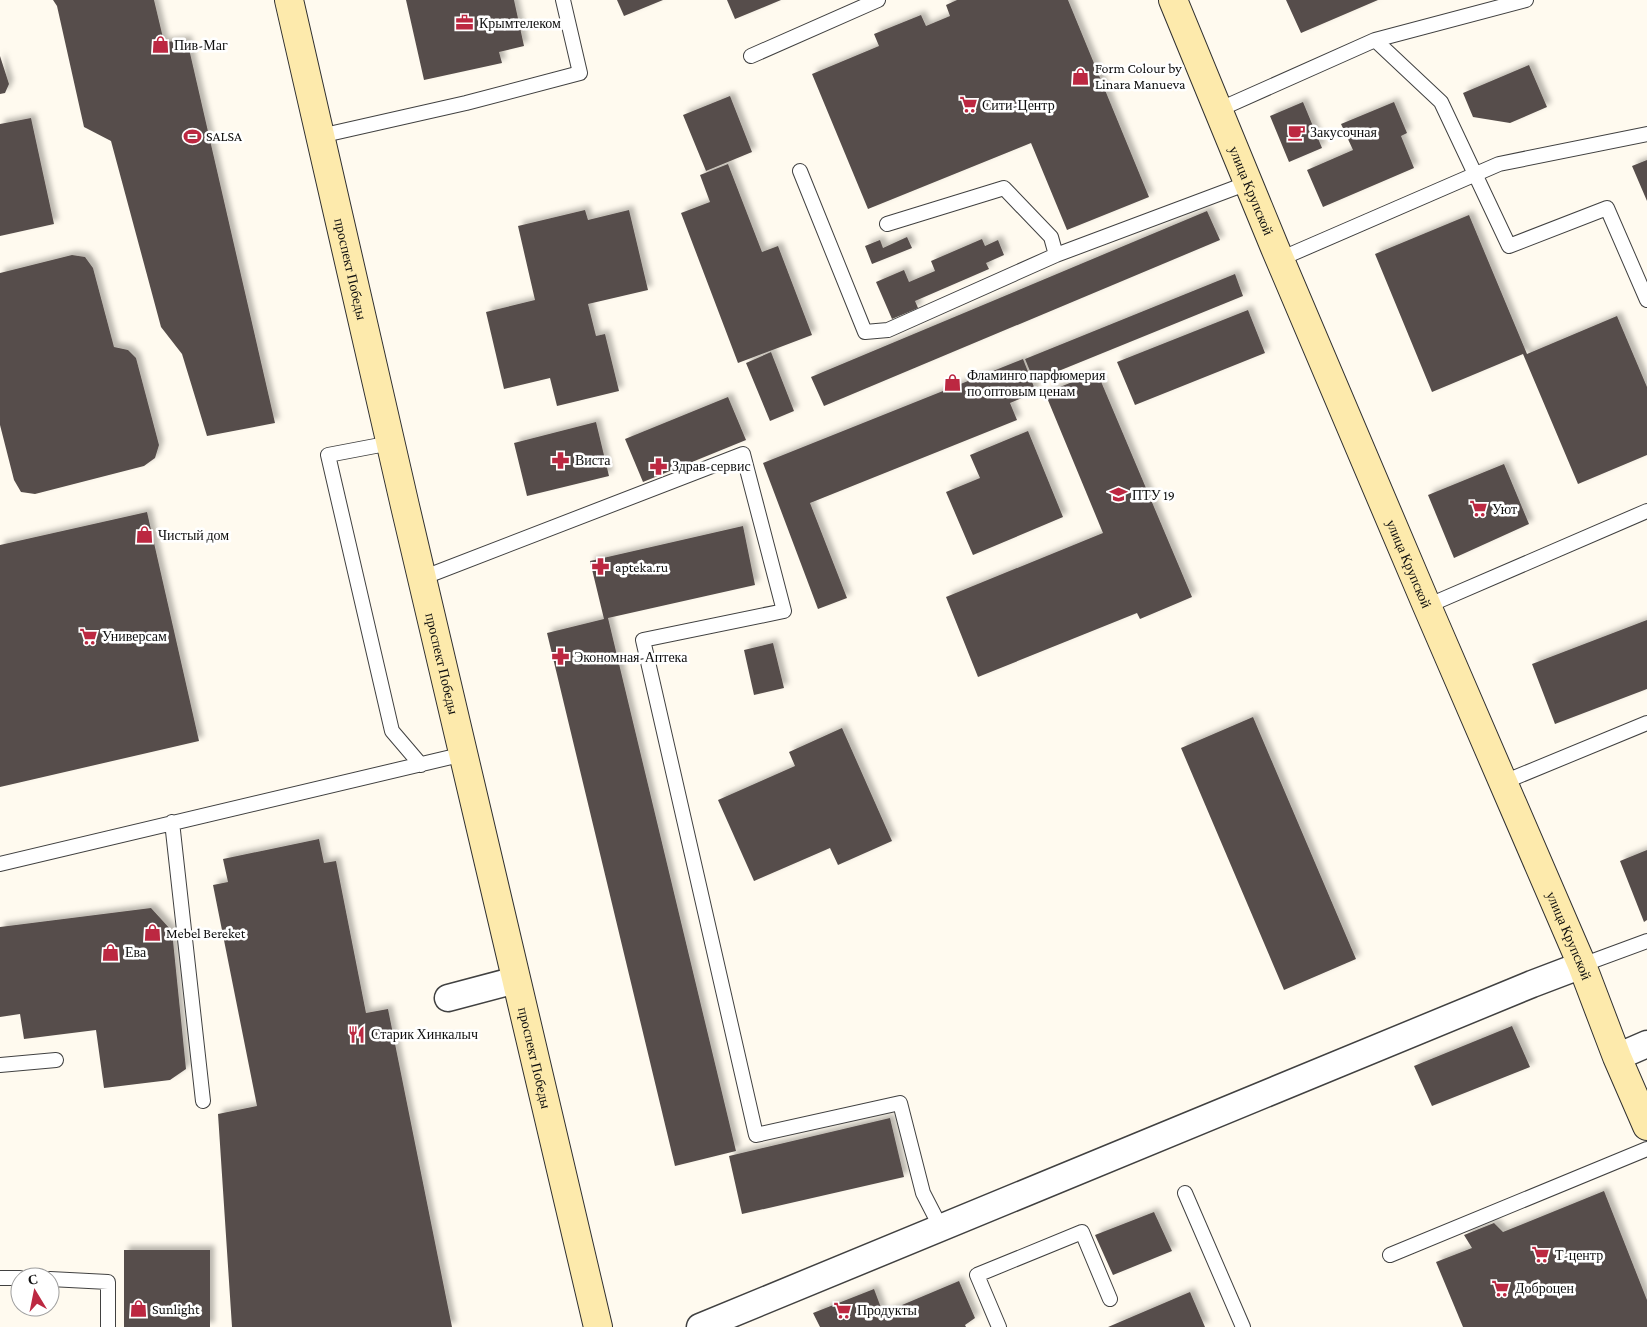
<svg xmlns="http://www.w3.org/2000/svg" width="1647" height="1327" viewBox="0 0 1647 1327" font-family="'Crimson Pro',serif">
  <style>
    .building { fill: #574e4b; filter: url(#shadow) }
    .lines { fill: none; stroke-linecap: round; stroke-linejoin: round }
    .lane-casing { stroke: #414141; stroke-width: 16 }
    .street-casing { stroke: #414141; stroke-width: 29 }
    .secondary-casing { stroke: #303030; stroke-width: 30 }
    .lane { stroke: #fff; stroke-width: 14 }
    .street { stroke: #fff; stroke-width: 26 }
    .secondary { stroke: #fdeaac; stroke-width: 28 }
    .labels { text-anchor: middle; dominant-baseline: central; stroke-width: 5; stroke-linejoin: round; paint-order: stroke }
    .poi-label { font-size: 14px; fill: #0e0e0e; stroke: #fff; text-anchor: start }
    .street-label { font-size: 14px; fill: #0e0e0e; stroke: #fff }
  </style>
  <defs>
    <filter id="shadow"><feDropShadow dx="4.5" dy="-4.5" stdDeviation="2.5" flood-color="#0004"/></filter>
  </defs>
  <rect width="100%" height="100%" fill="#fffaef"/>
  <path class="building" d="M 53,0 L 154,0 L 164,42 L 187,40 L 275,423 L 207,436 L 182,354 L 161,327 L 111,141 L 84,127 L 57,6 Z
    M 406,0 L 514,0 L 524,46 L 499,52 L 502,63 L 424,80 Z
    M 617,0 L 663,0 L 624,16 Z
    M 727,0 L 781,0 L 735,19 Z
    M 957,0 L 1068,0 L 1149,197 L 1067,230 L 1031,143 L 868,209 L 812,74 L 879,46 L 874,34 L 921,15 L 926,26 L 950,16 L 946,5 Z
    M 1286,0 L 1378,0 L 1301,33 Z
    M 0,56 L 9,84 L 5,93 L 0,94 Z
    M 1529,65 L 1547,107 L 1510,123 L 1473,117 L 1463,93 Z
    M 730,96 L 752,152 L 706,171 L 683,115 Z
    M 1303,102 L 1322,148 L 1289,162 L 1270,116 Z
    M 1394,102 L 1407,133 L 1401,136 L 1414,168 L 1323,207 L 1307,170 L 1353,150 L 1341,124 Z
    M 31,118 L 54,224 L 0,236 L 0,124 Z
    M 1647,160 L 1647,201 L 1632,166 Z
    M 728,164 L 762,252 L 778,246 L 812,335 L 738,363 L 681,213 L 710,202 L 700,175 Z
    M 585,210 L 588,220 L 629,210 L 648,290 L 588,304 L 596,336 L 605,334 L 619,391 L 557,406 L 550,378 L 504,389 L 486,312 L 535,300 L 518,226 Z
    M 1207,211 L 1220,240 L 824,406 L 811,377 Z
    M 1469,215 L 1527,354 L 1617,316 L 1647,387 L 1647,455 L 1578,484 L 1523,354 L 1432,392 L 1375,254 Z
    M 907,237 L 912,248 L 872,264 L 865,246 L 880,240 L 883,248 Z
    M 982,239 L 985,246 L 998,240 L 1004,255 L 986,263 L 989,269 L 915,301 L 918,308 L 892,319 L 876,282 L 904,270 L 909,282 L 935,271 L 931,261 Z
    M 72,255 L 85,257 L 93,268 L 114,347 L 128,350 L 136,358 L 159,445 L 155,458 L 144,466 L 35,494 L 21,492 L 14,480 L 0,425 L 0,273 Z
    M 1235,274 L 1243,296 L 1034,381 L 1025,359 Z
    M 1248,310 L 1265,353 L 1135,405 L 1117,362 Z
    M 771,352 L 794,411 L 770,421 L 746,363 Z
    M 1023,359 L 1036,392 L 1010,403 L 1017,420 L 810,503 L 847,598 L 818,609 L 763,463 Z
    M 1097,372 L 1192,597 L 1140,619 L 1137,613 L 978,677 L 946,597 L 1103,533 L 1045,393 Z
    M 728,397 L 746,440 L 643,482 L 625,439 Z
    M 596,422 L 609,476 L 527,496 L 514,443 Z
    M 1028,431 L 1063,517 L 973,555 L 946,492 L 980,478 L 970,455 Z
    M 1504,464 L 1529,524 L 1454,558 L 1428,495 Z
    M 147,512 L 199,741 L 0,787 L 0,545 Z
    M 743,526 L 755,585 L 608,618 L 736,1151 L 675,1166 L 547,633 L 604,619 L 590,561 Z
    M 1647,620 L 1647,689 L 1555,724 L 1532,664 Z
    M 773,643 L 784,688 L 754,695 L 744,650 Z
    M 1253,717 L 1356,959 L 1284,990 L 1181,748 Z
    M 842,728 L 892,841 L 838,865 L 830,848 L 754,881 L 718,800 L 795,766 L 789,752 Z
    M 319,839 L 324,863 L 336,861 L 366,1013 L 388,1009 L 452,1327 L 232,1327 L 218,1114 L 257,1106 L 213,885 L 228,882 L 223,859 Z
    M 1647,850 L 1647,920 L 1644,922 L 1620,861 Z
    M 151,908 L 172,931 L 186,1069 L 170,1080 L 104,1088 L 96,1030 L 24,1039 L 20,1014 L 0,1017 L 0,927 Z
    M 1512,1026 L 1530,1067 L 1432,1106 L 1414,1066 Z
    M 890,1118 L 904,1177 L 742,1214 L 729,1156 Z
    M 1604,1191 L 1647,1300 L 1647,1327 L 1463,1327 L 1436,1262 L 1472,1248 L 1464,1235 L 1494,1223 L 1503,1232 Z
    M 1154,1212 L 1172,1251 L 1113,1275 L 1095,1235 Z
    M 124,1250 L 210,1250 L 210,1327 L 124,1327 Z
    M 959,1281 L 975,1318 L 965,1325 L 966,1327 L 820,1327 L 813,1313 L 874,1289 L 883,1313 Z
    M 1190,1292 L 1205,1327 L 1108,1327 Z"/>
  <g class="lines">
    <defs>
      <path id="lane" d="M 1375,40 L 1526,0
        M 751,56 L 878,0
        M 1218,110 L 1375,40 L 1441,102 L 1509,246 L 1607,208 L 1647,300
        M 320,136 L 466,103 L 580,73 L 563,0
        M 800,171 L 865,332 L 888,330 L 1056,255 L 1248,183
        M 887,224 L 1004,188 L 1051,237 L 1056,255
        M 1280,259 L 1499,164 L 1647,134
        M 391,443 L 328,455 L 392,731 L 421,765
        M 422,578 L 743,454 L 784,611 L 643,640 L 756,1135 L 900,1103 L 923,1193 L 941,1228
        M 1427,606 L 1647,511
        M 1504,782 L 1647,723
        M 172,822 L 203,1101
        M 0,864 L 464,754
        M 1582,965 L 1647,941
        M 0,1065 L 56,1060
        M 1185,1193 L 1243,1327
        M 1390,1255 L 1647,1149
        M 0,1278 L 20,1278
        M 50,1279 L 108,1282 L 108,1327
        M 999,1327 L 977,1275 L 1082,1232 L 1110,1299"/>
      <path id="street" d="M 448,998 L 516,980
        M 1617,1057 L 1647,1044
        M 700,1327 L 1532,984 L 1582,965"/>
      <g id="secondary">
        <path id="s1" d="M 289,0 L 405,506 L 598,1327"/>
        <path id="s2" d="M 1173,0 L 1275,248 L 1427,606 L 1582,965 L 1617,1057 L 1647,1126"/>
      </g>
    </defs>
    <use href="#lane" class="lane-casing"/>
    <use href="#street" class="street-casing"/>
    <use href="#secondary" class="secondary-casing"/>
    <use href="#lane" class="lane"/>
    <use href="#street" class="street"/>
    <use href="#secondary" class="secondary"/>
  </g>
  <defs>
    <symbol id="office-bare" viewBox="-9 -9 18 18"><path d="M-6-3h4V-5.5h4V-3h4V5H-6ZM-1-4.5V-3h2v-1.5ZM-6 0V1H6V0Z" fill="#bc2841" stroke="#fff" stroke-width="2.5" paint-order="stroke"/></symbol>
    <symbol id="shop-bare" viewBox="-9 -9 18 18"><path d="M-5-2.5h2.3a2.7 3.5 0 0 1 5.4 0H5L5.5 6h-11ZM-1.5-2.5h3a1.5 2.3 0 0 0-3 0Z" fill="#bc2841" stroke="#fff" stroke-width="2.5" paint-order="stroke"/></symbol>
    <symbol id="supermarket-bare" viewBox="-9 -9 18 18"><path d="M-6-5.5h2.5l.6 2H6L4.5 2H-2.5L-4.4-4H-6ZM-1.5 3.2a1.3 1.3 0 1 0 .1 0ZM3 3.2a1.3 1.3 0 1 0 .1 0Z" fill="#bc2841" stroke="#fff" stroke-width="2.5" paint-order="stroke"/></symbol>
    <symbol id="cafe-bare" viewBox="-9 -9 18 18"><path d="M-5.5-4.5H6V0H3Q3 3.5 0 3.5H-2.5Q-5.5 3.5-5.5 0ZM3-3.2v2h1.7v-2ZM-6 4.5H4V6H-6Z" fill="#bc2841" stroke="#fff" stroke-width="2.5" paint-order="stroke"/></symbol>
    <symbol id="stadium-bare" viewBox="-9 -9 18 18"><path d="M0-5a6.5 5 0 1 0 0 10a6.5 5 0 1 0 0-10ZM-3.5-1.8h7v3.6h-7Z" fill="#bc2841" stroke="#fff" stroke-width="2.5" paint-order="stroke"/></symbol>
    <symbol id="pharmacy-bare" viewBox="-9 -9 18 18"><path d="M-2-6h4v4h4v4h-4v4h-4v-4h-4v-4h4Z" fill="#bc2841" stroke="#fff" stroke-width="2.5" paint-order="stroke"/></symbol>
    <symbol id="university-bare" viewBox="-9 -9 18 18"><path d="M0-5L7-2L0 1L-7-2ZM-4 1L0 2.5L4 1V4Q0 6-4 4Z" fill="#bc2841" stroke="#fff" stroke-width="2.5" paint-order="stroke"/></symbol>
    <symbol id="restaurant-bare" viewBox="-9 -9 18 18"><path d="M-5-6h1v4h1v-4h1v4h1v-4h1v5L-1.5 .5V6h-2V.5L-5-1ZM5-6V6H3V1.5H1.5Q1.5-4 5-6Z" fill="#bc2841" stroke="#fff" stroke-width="2.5" paint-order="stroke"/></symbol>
  </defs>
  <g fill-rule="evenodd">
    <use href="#office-bare" x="452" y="10" width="25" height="25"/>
    <use href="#shop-bare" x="148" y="32" width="25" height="25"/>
    <use href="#shop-bare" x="1068" y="64" width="25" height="25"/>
    <use href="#supermarket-bare" x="956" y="92" width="25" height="25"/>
    <use href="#cafe-bare" x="1284" y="120" width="25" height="25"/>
    <use href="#stadium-bare" x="180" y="124" width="25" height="25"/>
    <use href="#shop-bare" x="940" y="370" width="25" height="25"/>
    <use href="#pharmacy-bare" x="548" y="448" width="25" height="25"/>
    <use href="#pharmacy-bare" x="646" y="454" width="25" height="25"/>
    <use href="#university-bare" x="1106" y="482" width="25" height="25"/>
    <use href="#supermarket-bare" x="1466" y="496" width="25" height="25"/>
    <use href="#shop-bare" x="132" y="522" width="25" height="25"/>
    <use href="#pharmacy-bare" x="588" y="554" width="25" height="25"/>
    <use href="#supermarket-bare" x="76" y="624" width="25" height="25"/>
    <use href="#pharmacy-bare" x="548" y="644" width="25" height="25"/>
    <use href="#shop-bare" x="140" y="920" width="25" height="25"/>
    <use href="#shop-bare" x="98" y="940" width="25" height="25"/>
    <use href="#restaurant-bare" x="344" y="1022" width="25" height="25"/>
    <use href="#supermarket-bare" x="1528" y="1242" width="25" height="25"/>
    <use href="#supermarket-bare" x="1488" y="1276" width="25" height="25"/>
    <use href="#shop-bare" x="126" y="1296" width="25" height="25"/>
    <use href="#supermarket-bare" x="830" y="1298" width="25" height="25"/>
  </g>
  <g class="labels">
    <g class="poi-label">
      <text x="479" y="23">Крымтелеком</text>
      <text x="174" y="45">Пив-Маг</text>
      <text x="1095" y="68">Form Colour by<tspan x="1095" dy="16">Linara Manueva</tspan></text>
      <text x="982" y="105">Сити-Центр</text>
      <text x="1310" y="132">Закусочная</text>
      <text x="206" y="136">SALSA</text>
      <text x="967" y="375">Фламинго парфюмерия<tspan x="967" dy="16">по оптовым ценам</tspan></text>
      <text x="575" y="460">Виста</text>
      <text x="672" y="466">Здрав-сервис</text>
      <text x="1132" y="495">ПТУ 19</text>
      <text x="1492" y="509">Уют</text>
      <text x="158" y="535">Чистый дом</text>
      <text x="615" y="567">apteka.ru</text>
      <text x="102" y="636">Универсам</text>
      <text x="574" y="657">Экономная-Аптека</text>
      <text x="166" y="933">Mebel Bereket</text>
      <text x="125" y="952">Ева</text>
      <text x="371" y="1034">Старик Хинкалыч</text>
      <text x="1555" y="1255">Т-центр</text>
      <text x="1515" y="1288">Доброцен</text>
      <text x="152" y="1309">Sunlight</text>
      <text x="857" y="1310">Продукты</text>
    </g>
    <g class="street-label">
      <text stroke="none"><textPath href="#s2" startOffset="206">улица Крупской</textPath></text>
      <text stroke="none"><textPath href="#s1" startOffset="276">проспект Победы</textPath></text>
      <text stroke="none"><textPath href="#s2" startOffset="611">улица Крупской</textPath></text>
      <text stroke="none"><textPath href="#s1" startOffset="681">проспект Победы</textPath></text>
      <text stroke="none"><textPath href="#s2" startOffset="1016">улица Крупской</textPath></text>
      <text stroke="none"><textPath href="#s1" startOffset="1086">проспект Победы</textPath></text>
    </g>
  </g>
  <g transform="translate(35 1292) rotate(350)"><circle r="24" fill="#ffffff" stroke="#9f9f9f"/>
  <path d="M0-4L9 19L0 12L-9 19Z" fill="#bc2841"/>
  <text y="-8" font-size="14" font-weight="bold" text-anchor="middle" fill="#0e0e0e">С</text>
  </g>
</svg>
